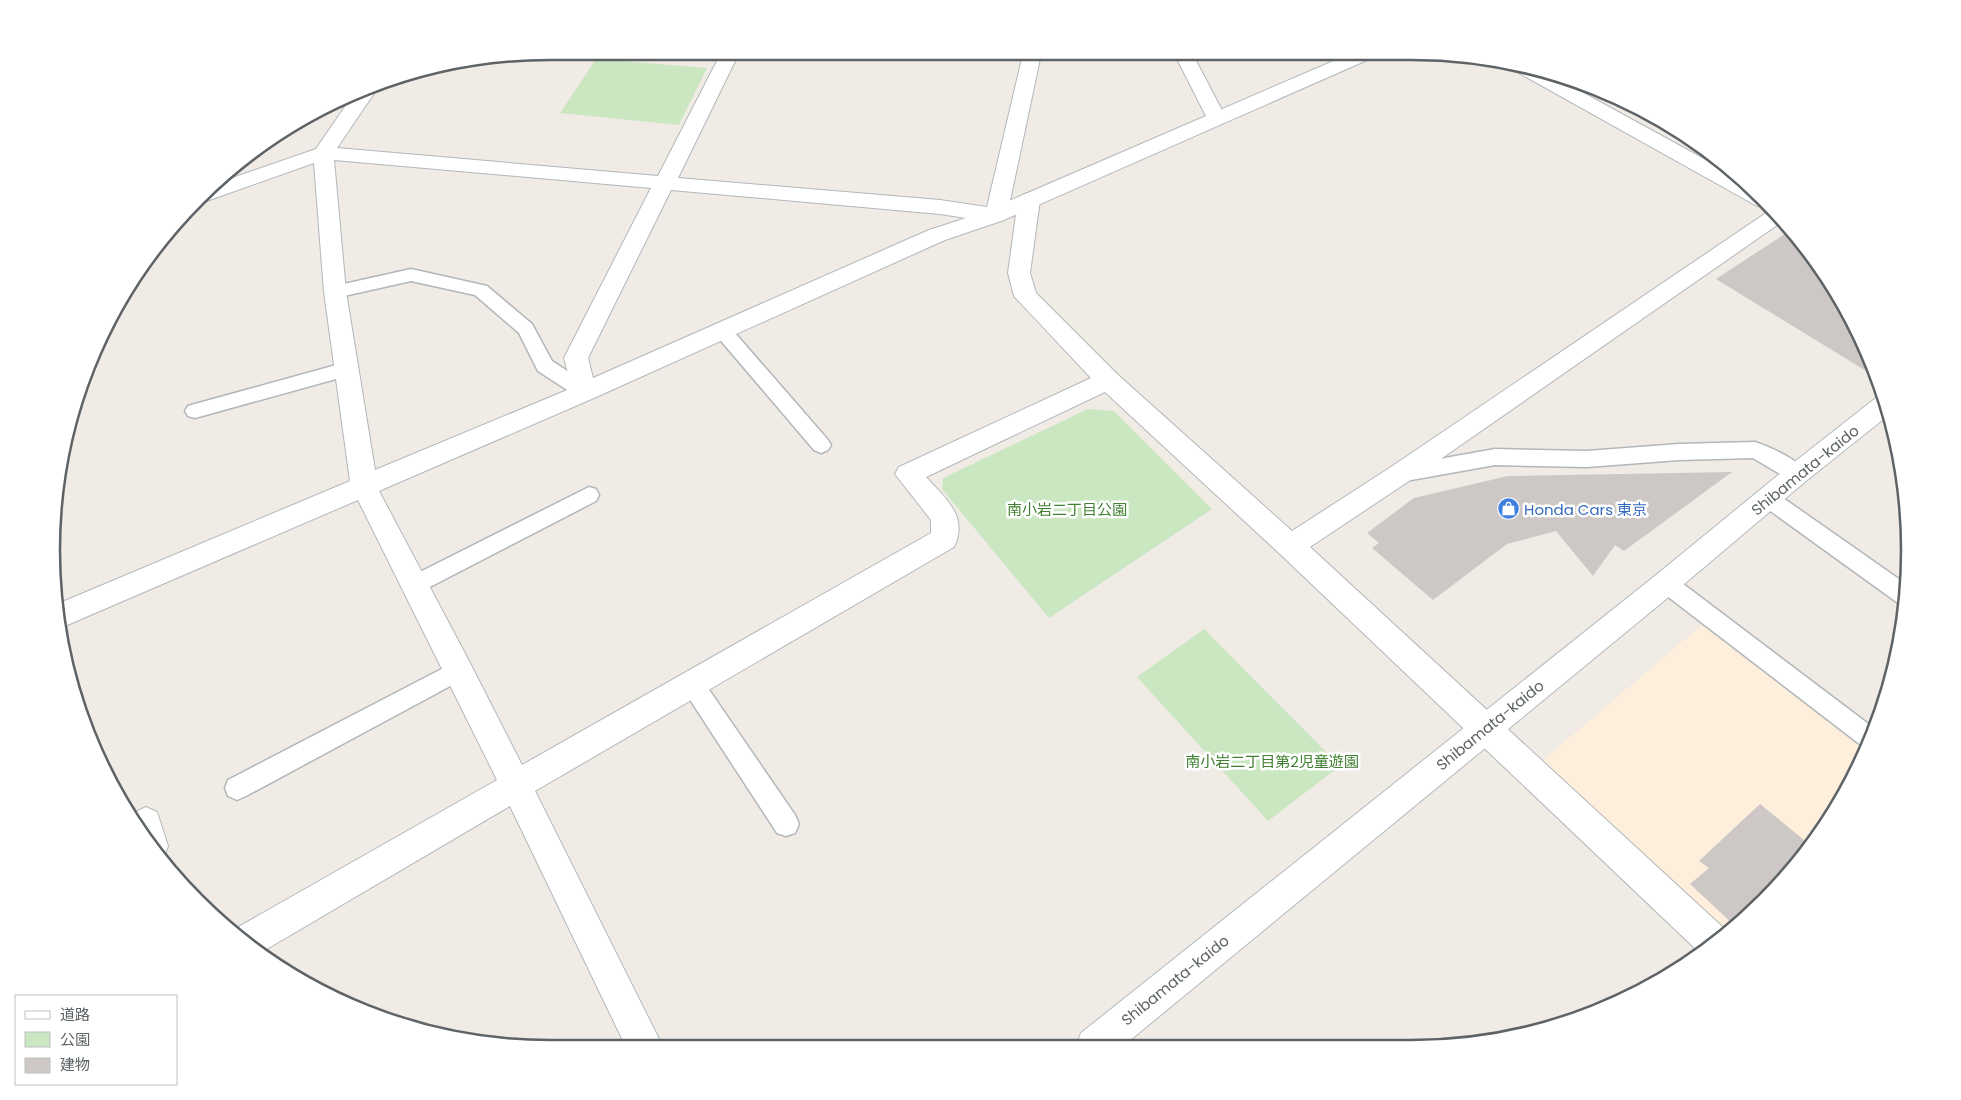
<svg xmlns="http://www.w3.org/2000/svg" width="1961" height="1100" viewBox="0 0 1961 1100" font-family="Poppins,'Noto Sans JP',sans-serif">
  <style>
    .commercial { fill: #feeedc }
    .green { fill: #cae7c2 }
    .building { fill: #cdc8c5 }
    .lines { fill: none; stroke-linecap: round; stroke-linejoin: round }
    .service-casing { stroke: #b3b7ba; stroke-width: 3 }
    .minor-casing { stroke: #b3b7ba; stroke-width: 2 }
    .tertiary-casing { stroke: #b3b7ba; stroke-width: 2 }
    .secondary-casing { stroke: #b4babd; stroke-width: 2 }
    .service { fill: #fff; fill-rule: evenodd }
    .minor { fill: #fff; fill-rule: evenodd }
    .tertiary { fill: #fff; fill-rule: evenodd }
    .secondary { fill: #fff; fill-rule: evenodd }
    .labels { text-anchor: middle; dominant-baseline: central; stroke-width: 5; stroke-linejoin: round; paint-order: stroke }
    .street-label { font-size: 15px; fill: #5d6366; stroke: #fff }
    .park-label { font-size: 15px; fill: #418032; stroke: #fff }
    .shop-label { font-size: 15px; fill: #366cbe; stroke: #fff; text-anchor: start }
    .rim { fill: none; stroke: #5d6366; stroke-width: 2.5 }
  </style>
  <rect width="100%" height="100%" fill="#f0ebe5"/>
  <path class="commercial" d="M 1705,622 L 1866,748 L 1843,800 L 1764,902 L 1728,932 L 1540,763 Z"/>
  <path class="green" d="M 596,59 L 707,68 L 679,125 L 560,113 Z
    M 1088,409 L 1114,411 L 1212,509 L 1049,618 L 942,489 L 943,478 Z
    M 1204,629 L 1340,766 L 1268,821 L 1137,677 Z"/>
  <path class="building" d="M 1791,230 L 1807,247 L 1858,330 L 1876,377 L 1716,279 Z
    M 1732,472 L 1624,551 L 1615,545 L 1593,576 L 1556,531 L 1507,544 L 1433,600 L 1372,548 L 1379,543 L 1367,533 L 1414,498 L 1508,476 Z
    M 1760,804 L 1809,844 L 1764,902 L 1735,926 L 1690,884 L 1709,868 L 1699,861 Z"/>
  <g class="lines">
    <defs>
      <path id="service" d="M 411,269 L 487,286 L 532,324 L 552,361 L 592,387 L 595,392 L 592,397 L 585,399 L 578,397 L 538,371 L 519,333 L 475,295 L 411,281 L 335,298 L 329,296 L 326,292 L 329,288 L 335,286 Z
        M 722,324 L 728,325 L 828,440 L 831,445 L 828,450 L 821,453 L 814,450 L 716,335 L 713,330 L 716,325 Z
        M 347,362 L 354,364 L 356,369 L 354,374 L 195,418 L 188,416 L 185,411 L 188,406 L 195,404 Z
        M 1755,442 C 1770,447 1800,460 1807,474 L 1804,480 L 1797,482 L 1790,480 L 1753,458 L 1679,460 L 1587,467 L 1495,465 L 1400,482 L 1393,480 L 1390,474 L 1393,468 L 1400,466 L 1495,449 L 1587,451 L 1679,444 Z
        M 589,487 L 596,489 L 599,495 L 596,501 L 422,591 L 414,594 L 406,591 L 403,585 L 406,579 Z
        M 1769,491 L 1776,493 L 1906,584 L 1906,605 L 1898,603 L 1762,505 L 1759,499 L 1762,493 Z
        M 1666,574 L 1674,577 L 1875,729 L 1866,749 L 1658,589 L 1655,583 L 1658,577 Z
        M 459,660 L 467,663 L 470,670 L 467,677 L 246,796 L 237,800 L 228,796 L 225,788 L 228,780 Z
        M 693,675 L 701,678 L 795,815 L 799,824 L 795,833 L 786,836 L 777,833 L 685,692 L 681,685 L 685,678 Z"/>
      <path id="minor" d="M 1174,53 L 1192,53 L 1226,118 L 1223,122 L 1216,124 L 1209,122 Z
        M 1023,54 L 1041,54 L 1007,215 L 1004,220 L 945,240 L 594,398 L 379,491 L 469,661 L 522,765 L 931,533 L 931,520 L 895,474 L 899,467 L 1091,378 L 1014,296 L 1008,273 L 1018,200 L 1022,195 L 1029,193 L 1036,195 L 1040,200 L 1030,273 L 1036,293 L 1117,374 L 1292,531 L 1391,467 L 1772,209 L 1783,221 L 1409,481 L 1310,547 L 1728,932 L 1701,954 L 1280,554 L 1105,392 L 926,477 C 945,498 969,516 954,547 L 535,791 L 663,1047 L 626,1047 L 510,806 L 260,953 L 232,933 L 233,930 L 497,780 L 358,500 L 58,629 L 55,605 L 350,481 L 324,292 L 314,163 L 204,202 L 193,203 L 212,185 L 316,149 L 355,92 L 377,83 L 379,86 L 337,148 L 658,176 L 720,55 L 738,55 L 678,178 L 940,200 L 987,207 ZM 334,160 L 651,188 L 564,358 L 572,388 L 375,470 L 346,292 ZM 671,190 L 940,214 L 966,218 L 929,230 L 593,378 L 588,358 Z
        M 1518,67 L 1547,73 L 1746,182 L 1769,207 L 1757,206 L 1519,73 L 1517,69 Z
        M 146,807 L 157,812 L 168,846 L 164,857 L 160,859 L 132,818 L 135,812 Z"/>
      <path id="tertiary" d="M 1352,53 L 1376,53 L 1374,57 L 1004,220 L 996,222 L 988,220 L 985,215 L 988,210 Z"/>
      <path id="secondary" d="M 1883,396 L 1890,414 L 1806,481 L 1676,591 L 1123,1046 L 1076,1046 L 1081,1033 L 1656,575 L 1788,467 L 1877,397 Z"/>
    </defs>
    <use href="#service" class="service-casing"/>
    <use href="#minor" class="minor-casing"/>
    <use href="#tertiary" class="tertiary-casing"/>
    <use href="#secondary" class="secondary-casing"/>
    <use href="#service" class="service"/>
    <use href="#minor" class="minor"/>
    <use href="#tertiary" class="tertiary"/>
    <use href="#secondary" class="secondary"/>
  </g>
  <defs>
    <symbol id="shop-disc" viewBox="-11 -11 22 22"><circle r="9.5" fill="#3f7fe0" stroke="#fff"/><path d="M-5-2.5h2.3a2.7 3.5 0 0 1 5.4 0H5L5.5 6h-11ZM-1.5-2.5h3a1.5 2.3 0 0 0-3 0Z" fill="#fff"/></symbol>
  </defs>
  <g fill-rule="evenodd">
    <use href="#shop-disc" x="1496" y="496" width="25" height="25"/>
  </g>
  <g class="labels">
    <g class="street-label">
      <text transform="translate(1805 470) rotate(-39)">Shibamata-kaido</text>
      <text transform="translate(1490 725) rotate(-39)">Shibamata-kaido</text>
      <text transform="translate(1175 980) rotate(-39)">Shibamata-kaido</text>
    </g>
    <g class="park-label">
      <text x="1067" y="509">南小岩二丁目公園</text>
      <text x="1272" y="761">南小岩二丁目第2児童遊園</text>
    </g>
    <g class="shop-label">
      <text x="1524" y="509">Honda Cars 東京</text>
    </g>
  </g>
  <path d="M0 0H1961V1100H0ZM550 60H1411A490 490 0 0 1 1901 550V550A490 490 0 0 1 1411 1040H550A490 490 0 0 1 60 550V550A490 490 0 0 1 550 60Z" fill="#fff" fill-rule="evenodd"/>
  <path class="rim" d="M550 60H1411A490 490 0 0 1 1901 550V550A490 490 0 0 1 1411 1040H550A490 490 0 0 1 60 550V550A490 490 0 0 1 550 60Z"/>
  <rect x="15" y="995" width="162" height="90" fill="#ffffff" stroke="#bec1c2"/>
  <rect x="25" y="1011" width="25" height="8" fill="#ffffff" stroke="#bec1c2"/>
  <text x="60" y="1020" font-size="15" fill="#5d6366">道路</text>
  <rect x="25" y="1032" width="25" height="15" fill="#cae7c2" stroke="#bec1c2"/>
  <text x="60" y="1045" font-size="15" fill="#5d6366">公園</text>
  <rect x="25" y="1058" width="25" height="15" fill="#cdc8c5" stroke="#bec1c2"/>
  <text x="60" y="1070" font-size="15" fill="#5d6366">建物</text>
</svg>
